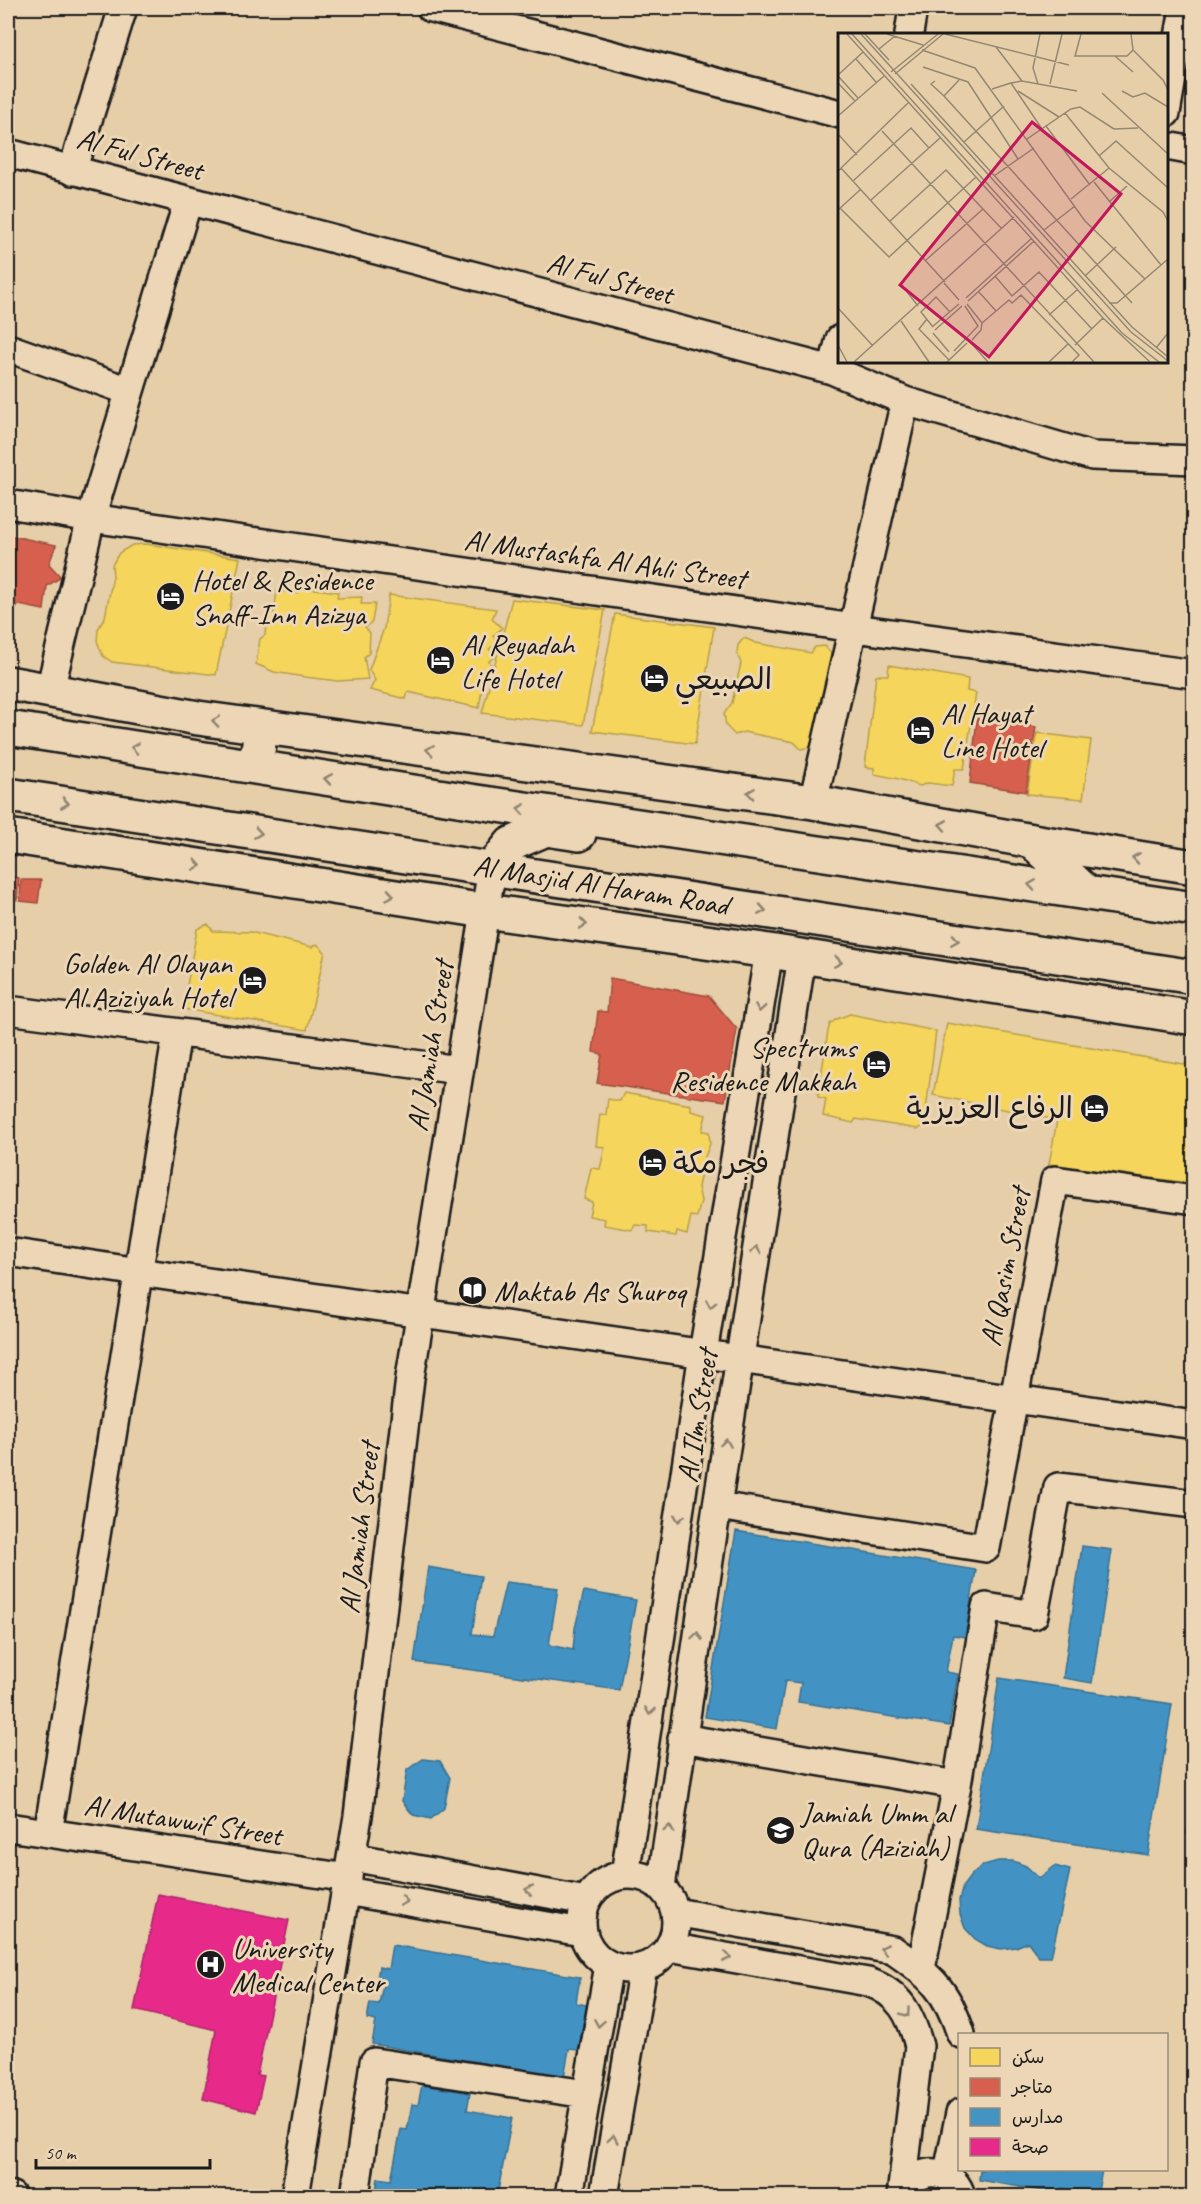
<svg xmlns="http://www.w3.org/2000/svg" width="1201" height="2204" viewBox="0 0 1201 2204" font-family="Caveat,'Playpen Sans Arabic',sans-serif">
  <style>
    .homes { fill: #f6d55c; stroke: #b59e49; stroke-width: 1.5 }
    .shops { fill: #d6604d; stroke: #9e4c3e; stroke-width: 1.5 }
    .schools { fill: #4393c3; stroke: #376f91; stroke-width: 1.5 }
    .health { fill: #e7298a; stroke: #aa2569; stroke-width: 1.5 }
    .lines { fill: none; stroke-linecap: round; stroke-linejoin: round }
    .minor-casing { stroke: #1c1c1c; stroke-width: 32 }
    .tertiary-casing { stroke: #1c1c1c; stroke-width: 38 }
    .primary-casing { stroke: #1c1c1c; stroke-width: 38 }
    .minor { stroke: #ecd6b5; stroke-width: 27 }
    .tertiary { stroke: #ecd6b5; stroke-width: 33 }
    .primary { stroke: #ecd6b5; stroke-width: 33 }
    .oneway { stroke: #8e8270 }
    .labels { text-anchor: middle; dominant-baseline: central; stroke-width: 6; stroke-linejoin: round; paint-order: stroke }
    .street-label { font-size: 30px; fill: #1c1c1c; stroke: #ecd6b5 }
    .poi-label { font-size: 30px; fill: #1c1c1c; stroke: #ecd6b5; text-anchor: start }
    .inset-road { fill: none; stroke: #958771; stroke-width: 1.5 }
    .view { fill: #c2185b; fill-opacity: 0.15; stroke: #c2185b; stroke-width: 3 }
    .inset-edge { fill: none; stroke: #1c1c1c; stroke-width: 3 }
  </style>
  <rect width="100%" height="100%" fill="#e6cea9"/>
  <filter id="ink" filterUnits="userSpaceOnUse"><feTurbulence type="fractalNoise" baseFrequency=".0167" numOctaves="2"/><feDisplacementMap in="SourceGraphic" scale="12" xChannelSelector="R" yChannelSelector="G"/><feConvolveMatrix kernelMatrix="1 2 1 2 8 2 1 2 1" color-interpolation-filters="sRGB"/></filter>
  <g filter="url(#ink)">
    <path class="homes" d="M 146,544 L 240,558 L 216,675 L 112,662 L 103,656 L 97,641 L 98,629 L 105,617 L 113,576 L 112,565 L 119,553 L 132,545 Z
      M 299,587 L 338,592 L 337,598 L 362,597 L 361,604 L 375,604 L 372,622 L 365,627 L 370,633 L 369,653 L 364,657 L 368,679 L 338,681 L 305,677 L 274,672 L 256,664 L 260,639 L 265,635 L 267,613 L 274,613 L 277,591 L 298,593 Z
      M 389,595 L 496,609 L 492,619 L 502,628 L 493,636 L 498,642 L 489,649 L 496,656 L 489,661 L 493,668 L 484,677 L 479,708 L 408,692 L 406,699 L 370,690 L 375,680 L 369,670 L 384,628 Z
      M 512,599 L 605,610 L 583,725 L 482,713 Z
      M 615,614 L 714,627 L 695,744 L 592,731 Z
      M 744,638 L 756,643 L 811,653 L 815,647 L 825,646 L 833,656 L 835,667 L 827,677 L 817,727 L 817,746 L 801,749 L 794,742 L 744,732 L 735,735 L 726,726 L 724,714 L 732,703 L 741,663 L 737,654 L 738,645 Z
      M 889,665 L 968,679 L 967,691 L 976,693 L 964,769 L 955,769 L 952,786 L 928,783 L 920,786 L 899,779 L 874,774 L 874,768 L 865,767 L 876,675 L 888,675 Z
      M 1037,733 L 1091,740 L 1083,799 L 1027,794 Z
      M 208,924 L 213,931 L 250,932 L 312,947 L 317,944 L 325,952 L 307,1030 L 183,1009 L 197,929 Z
      M 850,1014 L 936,1031 L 924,1126 L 918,1129 L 856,1119 L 853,1123 L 823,1116 L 826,1099 L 818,1097 L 828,1031 L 830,1024 L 837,1019 Z
      M 947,1023 L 1194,1066 L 1194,1146 L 1189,1183 L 1049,1164 L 1057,1120 L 933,1095 Z
      M 624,1093 L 691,1105 L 691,1111 L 706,1115 L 702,1131 L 709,1132 L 710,1144 L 704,1159 L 698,1187 L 701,1201 L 697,1217 L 691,1216 L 687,1234 L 677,1231 L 676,1236 L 648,1232 L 648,1226 L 635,1225 L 632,1230 L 604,1225 L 605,1219 L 589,1216 L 592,1202 L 584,1199 L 591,1168 L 600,1169 L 605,1147 L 596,1146 L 600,1114 L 606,1115 L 608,1099 L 620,1101 Z"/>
    <path class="shops" d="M 8,535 L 56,545 L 49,564 L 61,577 L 47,586 L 44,610 L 19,605 L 8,616 Z
      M 977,718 L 1036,727 L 1026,792 L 970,783 Z
      M 8,877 L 19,878 L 17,900 L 8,899 Z
      M 21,880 L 41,880 L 38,903 L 20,901 Z
      M 610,978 L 709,996 L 737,1029 L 725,1101 L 597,1083 L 602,1054 L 593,1052 L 598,1011 L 607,1012 Z"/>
    <path class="schools" d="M 736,1531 L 976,1570 L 965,1637 L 953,1635 L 946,1672 L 958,1674 L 949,1726 L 798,1702 L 801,1683 L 785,1681 L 777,1729 L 705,1717 Z
      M 1082,1546 L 1112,1550 L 1092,1683 L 1063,1678 Z
      M 428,1567 L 481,1576 L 472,1634 L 493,1636 L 506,1582 L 558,1588 L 549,1645 L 573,1650 L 575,1628 L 584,1591 L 636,1600 L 619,1690 L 414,1662 Z
      M 999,1678 L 1172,1704 L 1148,1855 L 976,1829 Z
      M 423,1759 L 440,1761 L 450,1778 L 444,1808 L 431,1819 L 413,1815 L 402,1801 L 407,1770 Z
      M 1194,1788 L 1194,1835 L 1187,1834 Z
      M 998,1861 L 1013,1861 L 1026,1866 L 1039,1878 L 1055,1866 L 1070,1870 L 1051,1957 L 1039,1957 L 1028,1942 L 1016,1947 L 1001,1949 L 987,1946 L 975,1939 L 965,1928 L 960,1914 L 959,1900 L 963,1886 L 972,1874 L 984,1865 Z
      M 392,1945 L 580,1977 L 576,2003 L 587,2005 L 578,2050 L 569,2049 L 564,2077 L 372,2044 L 376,2021 L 367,2019 L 370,2003 L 379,2004 L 384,1980 L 377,1979 L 379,1967 L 388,1969 Z
      M 422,2085 L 470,2093 L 467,2110 L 512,2118 L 497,2196 L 375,2196 L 378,2178 L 391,2180 L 401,2129 L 407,2130 L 412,2104 L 418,2105 Z
      M 980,2170 L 1102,2170 L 1097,2196 L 1062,2188 L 1061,2194 L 979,2180 Z"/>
    <path class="health" d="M 158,1894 L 289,1920 L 257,2075 L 264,2076 L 256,2112 L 203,2099 L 216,2030 L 134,2010 Z"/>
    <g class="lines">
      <defs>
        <path id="minor" d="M 431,8 L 840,114
          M 909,34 L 913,8
          M 1166,113 L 1184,8
          M 1166,146 L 1194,151
          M 8,153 L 832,370 L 905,401 L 1092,456 L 1194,460
          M 72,171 L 123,8
          M 8,348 L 129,391
          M 832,370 L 840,339
          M 8,504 L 91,518 L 854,628 L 1194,674
          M 50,690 L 91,518 L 188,201
          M 813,802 L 905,401
          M 8,1010 L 459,1070
          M 8,1252 L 139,1272 L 1194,1425
          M 717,1506 L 986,1548 L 1055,1180 L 1194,1200
          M 682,1738 L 957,1785
          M 8,1827 L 348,1878
          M 48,1833 L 177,1033
          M 352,1857 L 586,1901
          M582 1922a47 47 0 1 1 94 0a47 47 0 1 1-94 0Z
          M 625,1875 L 703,1353 L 769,951
          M 661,1887 L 717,1506 L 802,956
          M 346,1891 L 582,1932
          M 675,1912 L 893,1950 C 931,1976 947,1990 961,2034
          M 669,1947 L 868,1982 C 900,1993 911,2015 919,2046 L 901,2196
          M 921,1969 L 957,1785 L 986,1607 L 1034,1615 L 1058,1487 L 1194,1504
          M 947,2177 L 960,2113
          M 8,2195 L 12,2196
          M 295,2196 L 358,1816 L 410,1378 L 492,868
          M 355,2196 L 374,2062 L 586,2094
          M 569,2196 L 609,1965
          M 604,2196 L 643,1967
          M 901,2196 C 905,2191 907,2185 912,2181 C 930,2165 956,2174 961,2196"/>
        <path id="tertiary" d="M 8,683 L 198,718 L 813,802 L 1038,842 L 1194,867
          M 8,836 L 485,911 L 769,951 L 1194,1018"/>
        <path id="primary" d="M 8,728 L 464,800 L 1194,909
          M 256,767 L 261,728
          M 8,795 L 1194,977
          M 1032,841 L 1087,893
          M 492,868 L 511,844 L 546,829 L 579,834"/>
      </defs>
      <use href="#minor" class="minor-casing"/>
      <use href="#tertiary" class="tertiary-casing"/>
      <use href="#primary" class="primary-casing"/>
      <use href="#minor" class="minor"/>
      <use href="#tertiary" class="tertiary"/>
      <use href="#primary" class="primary"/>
    </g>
    <defs><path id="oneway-chevron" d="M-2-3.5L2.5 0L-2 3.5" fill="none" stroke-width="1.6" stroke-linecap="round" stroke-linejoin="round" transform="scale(1.5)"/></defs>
    <g class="oneway">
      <use href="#oneway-chevron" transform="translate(216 721) rotate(-172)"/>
      <use href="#oneway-chevron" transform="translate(135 748) rotate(-171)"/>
      <use href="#oneway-chevron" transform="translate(430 750) rotate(-172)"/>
      <use href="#oneway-chevron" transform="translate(328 779) rotate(-171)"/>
      <use href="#oneway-chevron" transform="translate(751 793) rotate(-172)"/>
      <use href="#oneway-chevron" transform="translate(65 803) rotate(9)"/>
      <use href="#oneway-chevron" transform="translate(521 809) rotate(-171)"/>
      <use href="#oneway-chevron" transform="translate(943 825) rotate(-170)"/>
      <use href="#oneway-chevron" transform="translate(258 833) rotate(9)"/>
      <use href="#oneway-chevron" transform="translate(1136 858) rotate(-171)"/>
      <use href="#oneway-chevron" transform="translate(197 865) rotate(9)"/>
      <use href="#oneway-chevron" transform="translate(1032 885) rotate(-172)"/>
      <use href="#oneway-chevron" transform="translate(390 895) rotate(9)"/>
      <use href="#oneway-chevron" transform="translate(762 910) rotate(9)"/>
      <use href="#oneway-chevron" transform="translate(583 924) rotate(8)"/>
      <use href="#oneway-chevron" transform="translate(955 940) rotate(9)"/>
      <use href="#oneway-chevron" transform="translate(838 962) rotate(9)"/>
      <use href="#oneway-chevron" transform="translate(760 1008) rotate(99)"/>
      <use href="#oneway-chevron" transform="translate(756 1250) rotate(-81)"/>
      <use href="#oneway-chevron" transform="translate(711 1304) rotate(99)"/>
      <use href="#oneway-chevron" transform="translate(726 1443) rotate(-81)"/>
      <use href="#oneway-chevron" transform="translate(679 1518) rotate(98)"/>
      <use href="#oneway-chevron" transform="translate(697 1636) rotate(-82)"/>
      <use href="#oneway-chevron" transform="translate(650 1711) rotate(99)"/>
      <use href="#oneway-chevron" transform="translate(669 1829) rotate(-82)"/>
      <use href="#oneway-chevron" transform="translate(529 1890) rotate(-169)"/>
      <use href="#oneway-chevron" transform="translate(404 1901) rotate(10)"/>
      <use href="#oneway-chevron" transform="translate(884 1949) rotate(-169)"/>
      <use href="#oneway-chevron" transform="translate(727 1957) rotate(10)"/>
      <use href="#oneway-chevron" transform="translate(906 2013) rotate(55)"/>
      <use href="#oneway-chevron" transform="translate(599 2023) rotate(100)"/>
      <use href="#oneway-chevron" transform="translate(613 2139) rotate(-80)"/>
    </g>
  </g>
  <defs>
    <symbol id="hotel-disc" viewBox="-11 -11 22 22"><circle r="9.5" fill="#1c1c1c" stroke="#ecd6b5"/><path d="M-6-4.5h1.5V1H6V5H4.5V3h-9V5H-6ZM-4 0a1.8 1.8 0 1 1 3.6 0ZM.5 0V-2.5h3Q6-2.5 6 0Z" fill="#fff"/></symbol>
    <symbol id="library-disc" viewBox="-11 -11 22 22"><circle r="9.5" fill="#1c1c1c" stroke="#ecd6b5"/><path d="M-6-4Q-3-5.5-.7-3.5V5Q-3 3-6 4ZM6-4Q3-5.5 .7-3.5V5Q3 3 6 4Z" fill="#fff"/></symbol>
    <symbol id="university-disc" viewBox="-11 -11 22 22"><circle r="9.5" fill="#1c1c1c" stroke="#ecd6b5"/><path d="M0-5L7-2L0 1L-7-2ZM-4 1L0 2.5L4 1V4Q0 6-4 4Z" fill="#fff"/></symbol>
    <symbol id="hospital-disc" viewBox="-11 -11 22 22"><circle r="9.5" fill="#1c1c1c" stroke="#ecd6b5"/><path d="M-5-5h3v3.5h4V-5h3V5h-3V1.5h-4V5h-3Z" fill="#fff"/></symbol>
  </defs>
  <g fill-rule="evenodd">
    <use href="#hotel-disc" x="154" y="580" width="33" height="33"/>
    <use href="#hotel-disc" x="424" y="644" width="33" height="33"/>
    <use href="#hotel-disc" x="638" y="662" width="33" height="33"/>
    <use href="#hotel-disc" x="904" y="714" width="33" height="33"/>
    <use href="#hotel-disc" x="236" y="964" width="33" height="33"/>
    <use href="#hotel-disc" x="860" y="1048" width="33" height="33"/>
    <use href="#hotel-disc" x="1078" y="1092" width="33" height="33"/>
    <use href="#hotel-disc" x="636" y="1146" width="33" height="33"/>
    <use href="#library-disc" x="456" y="1274" width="33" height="33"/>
    <use href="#university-disc" x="764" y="1814" width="33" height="33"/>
    <use href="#hospital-disc" x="194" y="1948" width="33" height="33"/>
  </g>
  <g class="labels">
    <g class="street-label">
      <text transform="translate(140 154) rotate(15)">Al Ful Street</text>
      <text transform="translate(610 278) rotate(15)">Al Ful Street</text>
      <text transform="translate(605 559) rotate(8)">Al Mustashfa Al Ahli Street</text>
      <text transform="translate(601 885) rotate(9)">Al Masjid Al Haram Road</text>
      <text transform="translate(430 1046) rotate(-81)">Al Jamiah Street</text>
      <text transform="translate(1005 1267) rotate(-79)">Al Qasim Street</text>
      <text transform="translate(697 1416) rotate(-81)">Al Ilm Street</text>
      <text transform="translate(359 1528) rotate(-83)">Al Jamiah Street</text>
      <text transform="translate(183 1820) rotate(9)">Al Mutawwif Street</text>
    </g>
    <g class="poi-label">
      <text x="192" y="580">Hotel &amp; Residence<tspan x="192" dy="34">Snaff-Inn Azizya</tspan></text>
      <text x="461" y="644">Al Reyadah<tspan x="461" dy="34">Life Hotel</tspan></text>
      <text x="675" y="679">الصبيعي</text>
      <text x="941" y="713">Al Hayat<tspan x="941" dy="34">Line Hotel</tspan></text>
      <text x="232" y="963" text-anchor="end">Golden Al Olayan<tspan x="232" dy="34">Al Aziziyah Hotel</tspan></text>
      <text x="856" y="1047" text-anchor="end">Spectrums<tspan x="856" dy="34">Residence Makkah</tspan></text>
      <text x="1073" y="1108" text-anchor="end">الرفاع العزيزية</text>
      <text x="673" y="1163">فجر مكة</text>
      <text x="494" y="1291">Maktab As Shuroq</text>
      <text x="801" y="1813">Jamiah Umm al<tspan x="801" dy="34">Qura (Aziziah)</tspan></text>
      <text x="232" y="1948">University<tspan x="232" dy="34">Medical Center</tspan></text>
    </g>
  </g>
  <g transform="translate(838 33)">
    <rect width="330" height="330" fill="#e6cea9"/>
    <path class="inset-road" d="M 9,1 L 265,285 L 312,329M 14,1 L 284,300 L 321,329M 23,1 L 293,299 L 330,328M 27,1 L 51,27M 49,1 L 85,12M 107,1 L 231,32M 243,1 L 237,23 L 289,23 L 295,17M 293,1 L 295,17 L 325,47 L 330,57M 158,14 L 184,48M 41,16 L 57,3M 84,17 L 137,35 L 247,188 L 307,246M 277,23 L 295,39M 18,26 L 38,49M 85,34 L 130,49 L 180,126M 53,39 L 100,1M 57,41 L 105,1M 0,42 L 25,19M 0,43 L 20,65M 121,47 L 106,63 L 294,270M 97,48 L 93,51 L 106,63M 0,50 L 17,68M 173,50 L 184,48 L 239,58M 73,51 L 294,294 L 330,324M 200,51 L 195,35 L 202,1M 212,51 L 224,1M 154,56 L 173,50 L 204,96M 180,58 L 221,84M 284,58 L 295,64 L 307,60 L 330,74M 264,60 L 330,121M 227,80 L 271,135 L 325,179 L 330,188M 0,83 L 46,43M 208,93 L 252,152M 44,98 L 256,329M 0,101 L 19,122M 189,106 L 233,76 L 242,74 L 276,96 L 300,95M 126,109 L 166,73M 261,123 L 278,108 L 330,155M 3,135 L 107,249M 0,138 L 70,70M 156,143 L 196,115M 15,148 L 73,95 L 91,115M 256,149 L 323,232M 233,166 L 271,135M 33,167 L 102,105M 271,169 L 289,153M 2,175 L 51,224 L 138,144M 0,177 L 23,156M 52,188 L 108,137 L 164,196M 206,197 L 237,173M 88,227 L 145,176M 157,243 L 174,263 L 201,239 L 254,296M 247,243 L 278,214M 106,250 L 121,267M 63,251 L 80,273M 140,258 L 158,278M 128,265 L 194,205M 130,268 L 196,208M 271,270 L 279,270 L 330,226M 129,271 L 144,290 L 143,297 L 134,307M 0,275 L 35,313M 211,282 L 240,256M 89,286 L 81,296 L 111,327M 63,288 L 91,329M 144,290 L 171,267 L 174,270 L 183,262 L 241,322 L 234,329M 94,294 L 121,271M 95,294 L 83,279 L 98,264 L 112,279M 97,297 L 124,273M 95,300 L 111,319M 133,310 L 150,329M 0,312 L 9,329M 237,312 L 265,285M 318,315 L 330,300M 116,318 L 140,293 L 127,273M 16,329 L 176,184M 109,329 L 129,310M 211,329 L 230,311"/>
    <path class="view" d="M 194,89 L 283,161 L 151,324 L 62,252 Z"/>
    <rect width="330" height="330" class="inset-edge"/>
  </g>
  <rect width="1201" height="2204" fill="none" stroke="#ecd6b5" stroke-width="30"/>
  <rect x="15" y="15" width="1171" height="2174" fill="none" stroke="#1c1c1c" stroke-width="2" filter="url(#ink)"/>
  <rect x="958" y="2033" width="210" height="138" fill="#ecd6b5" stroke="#998c78" stroke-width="1.5"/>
  <rect x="970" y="2048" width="30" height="18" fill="#f6d55c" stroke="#998c78" stroke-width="1.5"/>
  <text x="1012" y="2063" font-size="18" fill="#1c1c1c">سكن</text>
  <rect x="970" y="2078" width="30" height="18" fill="#d6604d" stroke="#998c78" stroke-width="1.5"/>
  <text x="1012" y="2093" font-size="18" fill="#1c1c1c">متاجر</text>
  <rect x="970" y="2108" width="30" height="18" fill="#4393c3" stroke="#998c78" stroke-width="1.5"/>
  <text x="1012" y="2123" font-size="18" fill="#1c1c1c">مدارس</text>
  <rect x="970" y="2138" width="30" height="18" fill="#e7298a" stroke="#998c78" stroke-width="1.5"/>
  <text x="1012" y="2153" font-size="18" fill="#1c1c1c">صحة</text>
  <path d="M36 2159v9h174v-9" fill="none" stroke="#1c1c1c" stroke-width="3"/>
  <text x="45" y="2159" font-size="18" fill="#1c1c1c" stroke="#ecd6b5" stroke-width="4.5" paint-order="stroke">50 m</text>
</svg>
